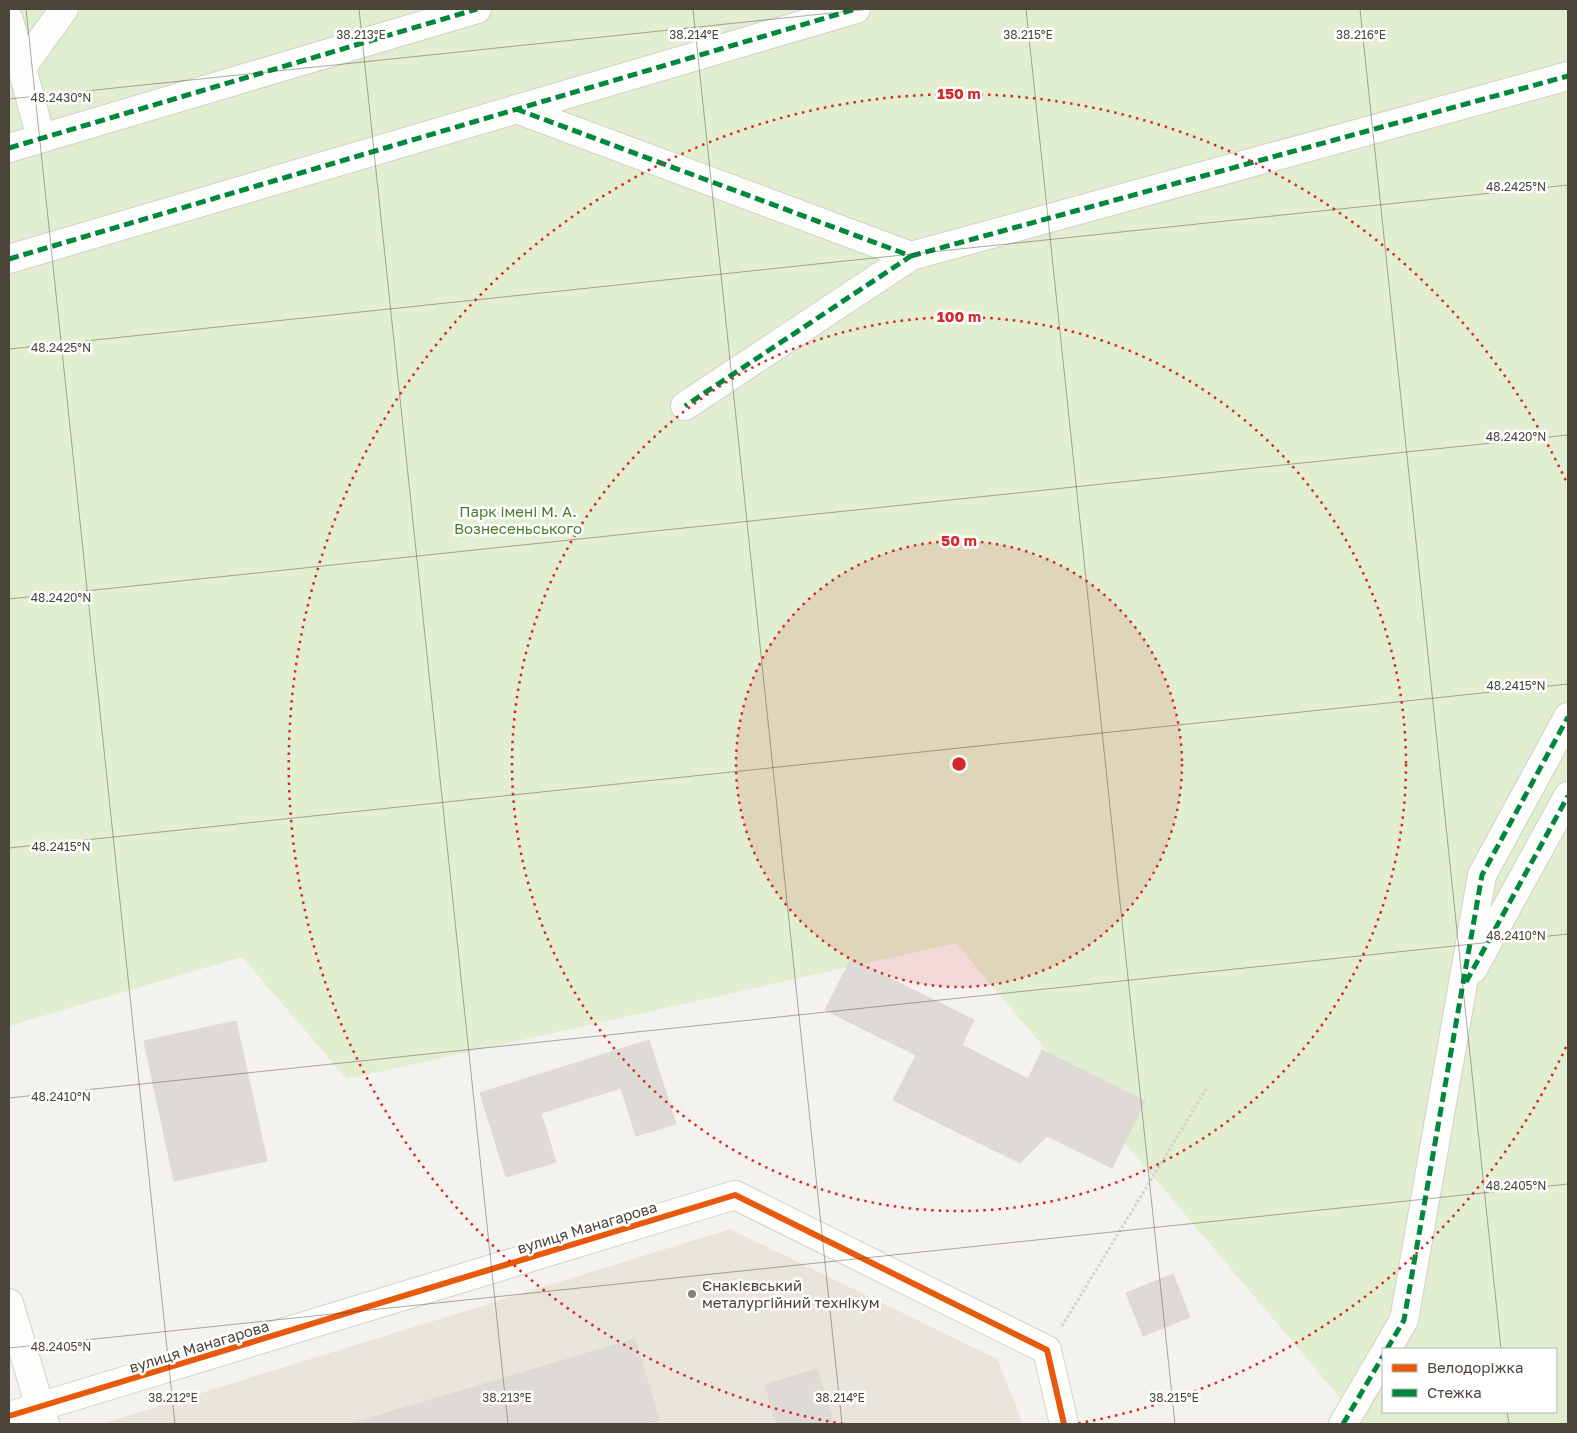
<svg xmlns="http://www.w3.org/2000/svg" width="1577" height="1433" viewBox="0 0 1577 1433" font-family="'Golos Text',sans-serif">
  <style>
    .education { fill: #eae5da }
    .green { fill: #e1eecf; fill-rule: evenodd }
    .building { fill: #dedbd6; stroke: #dcd9d4 }
    .lines { fill: none; stroke-linecap: round; stroke-linejoin: round }
    .minor-casing { stroke: #d2d0cb; stroke-width: 30 }
    .path { stroke: #d3d2cc; stroke-width: 3; stroke-dasharray: 2.5 2.5; stroke-linecap: butt }
    .minor { stroke: #fdfdfc; stroke-width: 28 }
    .quiet { stroke: #00873e; stroke-width: 5; stroke-dasharray: 10 5; stroke-linecap: butt }
    .cycleway-casing { stroke: #fff; stroke-width: 9 }
    .cycleway { stroke: #e8590c; stroke-width: 6 }
    .ticks { fill: none; stroke: #4b4439; stroke-width: 1; stroke-opacity: 0.45 }
    .ring { fill: none; stroke: #d62828; stroke-width: 2.5; stroke-dasharray: 2.5 5 }
    .poi-dot { fill: #868178; stroke: #fff; stroke-width: 2 }
    .labels { text-anchor: middle; dominant-baseline: central; stroke-width: 5; stroke-linejoin: round; paint-order: stroke }
    .park-label { font-size: 15px; fill: #4a7f2a; stroke: #fff }
    .street-label { font-size: 15px; fill: #4b4439; stroke: #fff }
    .poi-label { font-size: 15px; fill: #4b4439; stroke: #fff; text-anchor: start }
    .ticks-label { font-size: 12px; text-anchor: middle; fill: #4b4439; stroke: #fff; stroke-width: 5; stroke-linejoin: round; paint-order: stroke }
    .centre { fill: #d62828; stroke: #fff; stroke-width: 2.5 }
    .ring-label { font-size: 15px; text-anchor: middle; font-weight: bold; fill: #d62828; stroke: #fff; stroke-width: 5; stroke-linejoin: round; paint-order: stroke }
  </style>
  <rect width="100%" height="100%" fill="#f4f2ee"/>
  <path class="education" d="M 730,1229 L 997,1359 L 1023,1424 L 101,1424 Z"/>
  <path class="green" d="M 9,9 L 1568,9 L 1568,1424 L 1362,1424 L 956,943 L 347,1079 L 242,957 L 9,1026 ZM 1383,1349 L 1556,1349 L 1556,1412 L 1383,1412 Z"/>
  <path class="building" d="M 851,959 L 974,1020 L 962,1045 L 1028,1079 L 1042,1050 L 1145,1101 L 1112,1168 L 1047,1136 L 1020,1163 L 893,1100 L 916,1055 L 825,1010 Z
    M 236,1021 L 267,1161 L 174,1181 L 144,1041 Z
    M 649,1040 L 676,1124 L 636,1136 L 621,1088 L 541,1113 L 556,1162 L 506,1177 L 480,1093 Z
    M 1173,1274 L 1190,1317 L 1143,1336 L 1126,1293 Z
    M 635,1339 L 659,1420 L 646,1424 L 350,1424 Z
    M 817,1369 L 834,1424 L 777,1424 L 765,1385 Z"/>
  <g class="lines">
    <defs>
      <path id="minor" d="M 9,20 L 41,138
        M 22,67 L 64,9
        M 516,109 L 911,256 L 685,406
        M 9,148 L 477,9
        M 911,256 L 1568,76
        M 9,259 L 856,9
        M 1473,969 L 1568,796
        M 9,1303 L 45,1424
        M 1387,1349 L 1404,1320 L 1482,875 L 1568,717
        M 9,1416 L 735,1195 L 1047,1350 L 1064,1424
        M 1343,1424 L 1383,1356"/>
    </defs>
    <use href="#minor" class="minor-casing"/>
    <path class="path" d="M 1062,1326 L 1208,1086"/>
    <use href="#minor" class="minor"/>
    <path class="quiet" d="M 516,109 L 911,256 L 685,406
      M 9,148 L 477,9
      M 911,256 L 1568,76
      M 9,259 L 856,9
      M 1466,982 L 1568,796
      M 1387,1349 L 1404,1320 L 1482,875 L 1568,717
      M 1343,1424 L 1383,1356"/>
    <defs>
      <path id="cycleway" d="M 9,1416 L 735,1195 L 1047,1350 L 1064,1424"/>
    </defs>
    <use href="#cycleway" class="cycleway-casing"/>
    <use href="#cycleway" class="cycleway"/>
  </g>
  <path class="ticks" d="M 26,9 L 175,1424M 359,9 L 508,1424M 693,9 L 842,1424M 1026,9 L 1175,1424M 1360,9 L 1501,1349M 9,99 L 870,9M 9,349 L 1568,185M 9,599 L 1568,435M 9,848 L 1568,684M 9,1098 L 1568,934M 9,1348 L 1568,1184M 1507,1412 L 1509,1424"/>
  <circle cx="959" cy="764" r="223" fill="#d62828" fill-opacity=".12"/>
  <g class="ring">
    <circle cx="959" cy="764" r="223"/>
    <circle cx="959" cy="764" r="447"/>
    <path d="M1566 1047A670 670 0 0 1 1075 1424M843 1424A670 670 0 1 1 1566 481"/>
  </g>
  <circle class="poi-dot" cx="692" cy="1294" r="5"/>
  <g class="labels">
    <g class="park-label">
      <text x="518" y="511">Парк імені М. А.<tspan x="518" dy="17">Вознесеньського</tspan></text>
    </g>
    <g class="street-label">
      <text transform="translate(587 1227) rotate(-17)">вулиця Манагарова</text>
      <text transform="translate(199 1346) rotate(-17)">вулиця Манагарова</text>
    </g>
    <g class="poi-label">
      <text x="702" y="1285">Єнакієвський<tspan x="702" dy="17">металургійний технікум</tspan></text>
    </g>
  </g>
  <g class="ticks-label">
    <text x="361" y="39">38.213°E</text>
    <text x="694" y="39">38.214°E</text>
    <text x="1028" y="39">38.215°E</text>
    <text x="1361" y="39">38.216°E</text>
    <text x="61" y="102">48.2430°N</text>
    <text x="1516" y="191">48.2425°N</text>
    <text x="61" y="352">48.2425°N</text>
    <text x="1516" y="441">48.2420°N</text>
    <text x="61" y="602">48.2420°N</text>
    <text x="1516" y="690">48.2415°N</text>
    <text x="61" y="851">48.2415°N</text>
    <text x="1516" y="940">48.2410°N</text>
    <text x="61" y="1101">48.2410°N</text>
    <text x="1516" y="1190">48.2405°N</text>
    <text x="61" y="1351">48.2405°N</text>
    <text x="173" y="1402">38.212°E</text>
    <text x="507" y="1402">38.213°E</text>
    <text x="840" y="1402">38.214°E</text>
    <text x="1174" y="1402">38.215°E</text>
  </g>
  <circle cx="959" cy="764" r="8" class="centre"/>
  <g class="ring-label">
    <text x="959" y="99">150 m</text>
    <text x="959" y="322">100 m</text>
    <text x="959" y="546">50 m</text>
  </g>
  <rect width="1577" height="1433" fill="none" stroke="#4b4439" stroke-width="20"/>
  <rect x="1382" y="1348" width="175" height="65" fill="#ffffff" stroke="#b7b4b0"/>
  <rect x="1392" y="1364" width="25" height="8" fill="#e8590c" stroke="#b7b4b0"/>
  <text x="1427" y="1373" font-size="15" fill="#4b4439">Велодоріжка</text>
  <rect x="1392" y="1389" width="25" height="8" fill="#00873e" stroke="#b7b4b0"/>
  <text x="1427" y="1398" font-size="15" fill="#4b4439">Стежка</text>
</svg>
